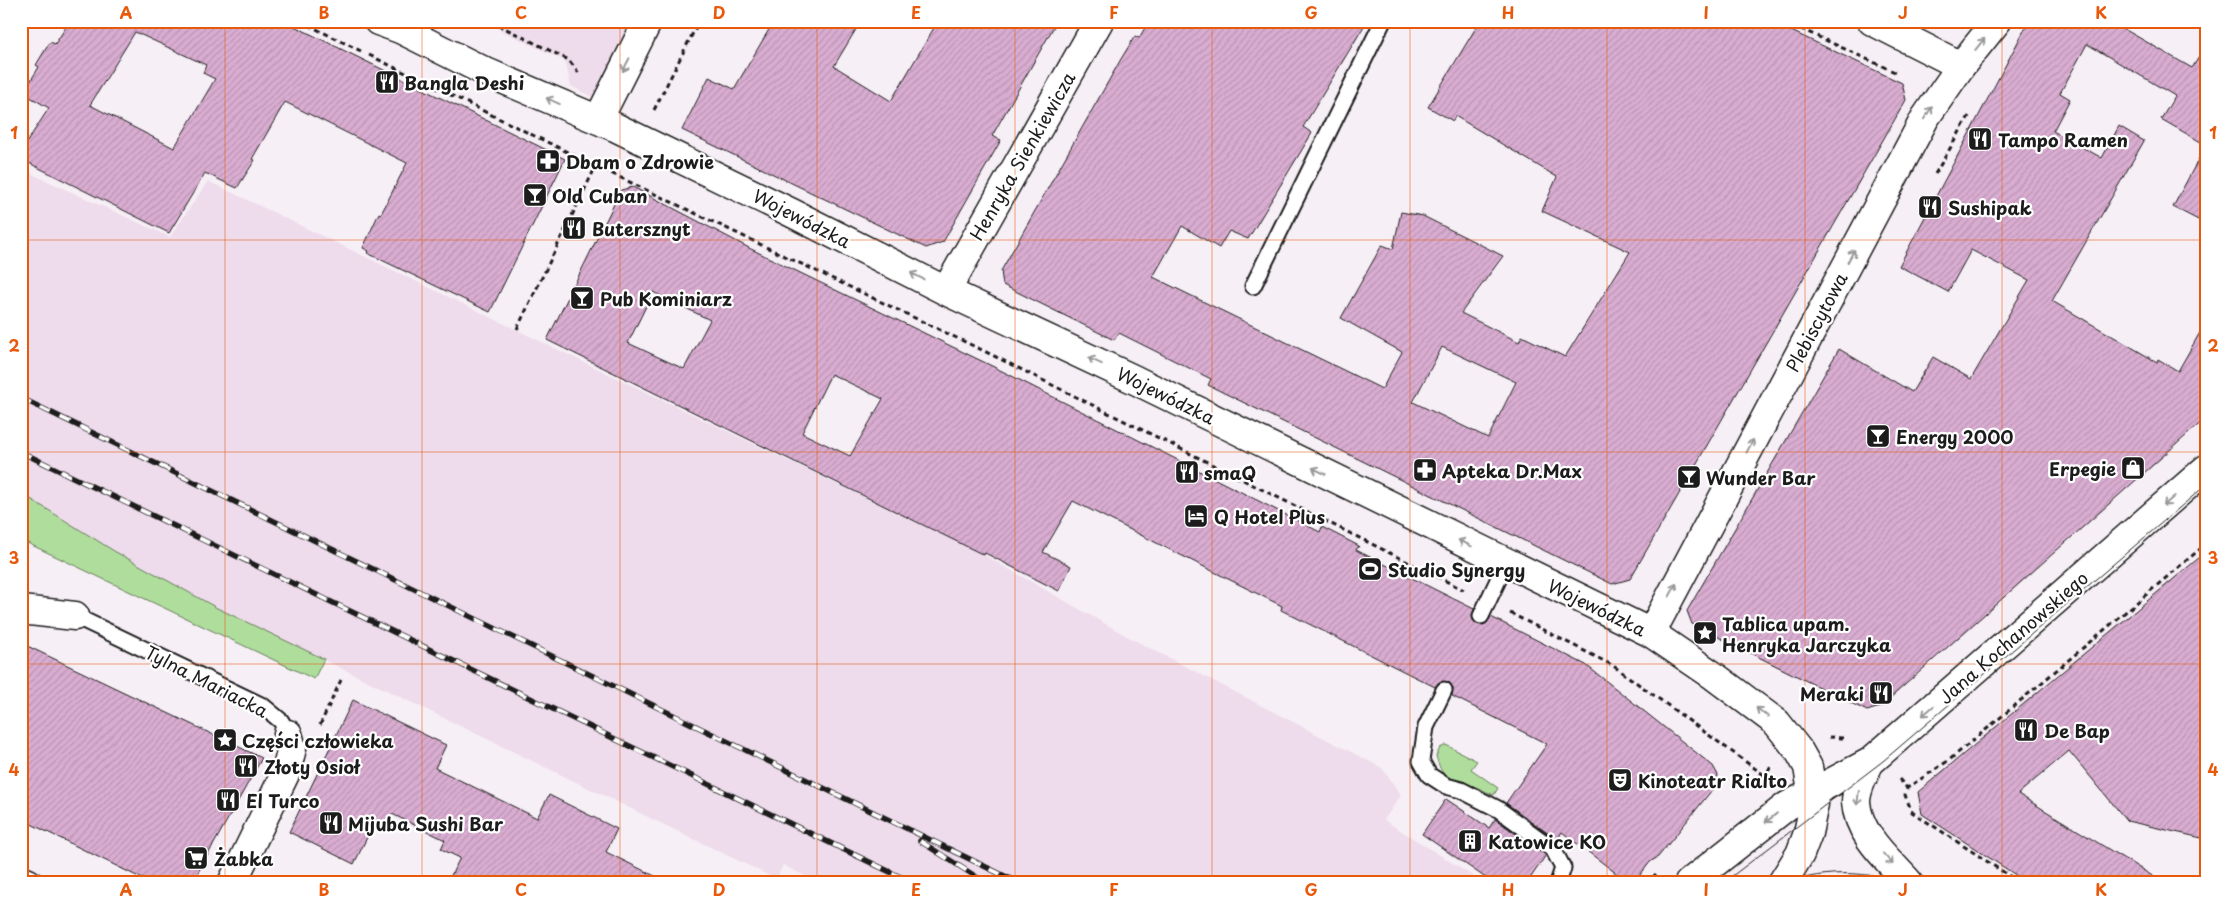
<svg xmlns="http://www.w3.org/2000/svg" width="2227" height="904" viewBox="0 0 2227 904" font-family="'Playpen Sans',sans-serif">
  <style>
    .built { fill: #eedbeb }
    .green { fill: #afdd9c; stroke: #667c5c }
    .building { fill: url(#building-hatch); stroke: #1c1c1c; fill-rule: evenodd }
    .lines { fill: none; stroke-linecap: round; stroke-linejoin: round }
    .lane-casing { stroke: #1c1c1c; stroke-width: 19 }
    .street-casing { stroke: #1c1c1c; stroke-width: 31 }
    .secondary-casing { stroke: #1c1c1c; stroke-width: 31 }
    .path { stroke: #1c1c1c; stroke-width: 3; stroke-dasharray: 5 4; stroke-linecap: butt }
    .lane { stroke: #fff; stroke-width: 15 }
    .street { stroke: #fff; stroke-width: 28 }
    .secondary { stroke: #fff; stroke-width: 28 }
    .tram { stroke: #1c1c1c; stroke-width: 1 }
    .rail-casing { stroke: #1c1c1c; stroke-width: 5.5 }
    .rail { stroke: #fff; stroke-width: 4; stroke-dasharray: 11; stroke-linecap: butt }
    .oneway { stroke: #999 }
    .grid { fill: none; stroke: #e8590c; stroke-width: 1; stroke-opacity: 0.55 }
    .labels { text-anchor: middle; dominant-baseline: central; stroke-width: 4.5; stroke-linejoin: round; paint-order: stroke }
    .poi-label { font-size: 18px; font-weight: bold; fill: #1c1c1c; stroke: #fff; text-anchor: start }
    .street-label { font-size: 18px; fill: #1c1c1c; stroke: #fff }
    .neatline { fill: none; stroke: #e8590c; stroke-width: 2 }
    .grid-label { font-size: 16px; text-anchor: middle; font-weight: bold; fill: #e8590c }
  </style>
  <defs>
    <pattern id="building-hatch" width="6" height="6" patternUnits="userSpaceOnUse" patternTransform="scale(1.25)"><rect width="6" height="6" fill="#d9add1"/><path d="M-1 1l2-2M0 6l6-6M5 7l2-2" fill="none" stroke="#ba94b3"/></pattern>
  </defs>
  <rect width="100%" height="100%" fill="#f7eff6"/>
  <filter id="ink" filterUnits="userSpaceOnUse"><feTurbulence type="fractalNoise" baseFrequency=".02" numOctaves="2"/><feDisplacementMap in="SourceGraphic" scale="10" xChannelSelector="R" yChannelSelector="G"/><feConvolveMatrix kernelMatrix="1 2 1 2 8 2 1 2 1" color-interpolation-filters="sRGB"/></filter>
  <g filter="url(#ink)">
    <path class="built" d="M 482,21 L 637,21 L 598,100 L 571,86 L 565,61 Z
      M 21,169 L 170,237 L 208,181 L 984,555 L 1132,639 L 1382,768 L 1401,795 L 1384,820 L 1484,883 L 819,883 L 783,865 L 776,879 L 217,608 L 114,551 L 21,493 Z"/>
    <path class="green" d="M 21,493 L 114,551 L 217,608 L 324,659 L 314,679 L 21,540 Z
      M 1446,745 L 1477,761 L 1471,769 L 1498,788 L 1494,795 C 1484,791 1475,786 1465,783 C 1445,777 1442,777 1436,756 L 1440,748 Z"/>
    <path class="building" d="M 70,21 L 284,21 L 565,159 L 490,312 L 367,253 L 369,251 L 363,248 L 379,213 L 381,214 L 407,163 L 285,102 L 252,159 L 255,160 L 237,188 L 205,173 L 169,233 L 21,159 L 21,151 L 49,108 L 23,93 L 39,67 L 36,65 L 50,42 L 55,44 ZM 135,32 L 206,65 L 203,73 L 215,79 L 174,148 L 90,105 Z
      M 774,21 L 861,21 L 834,66 L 891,101 L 938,21 L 1057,21 L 992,136 L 1001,140 L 943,242 L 926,248 L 682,130 L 709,77 L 734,89 Z
      M 1149,21 L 1367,21 L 1303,127 L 1312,133 L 1248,239 L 1229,231 L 1219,248 L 1182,226 L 1153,277 L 1382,389 L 1402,352 L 1341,318 L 1382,245 L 1393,249 L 1401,212 L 1423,216 L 1503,256 L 1461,313 L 1519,342 L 1522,336 L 1565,357 L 1630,252 L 1542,211 L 1557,177 L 1455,116 L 1453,121 L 1428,107 L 1480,21 L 1770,21 L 1902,83 L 1906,100 L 1630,579 L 1612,584 L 1208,385 L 1211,379 L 1119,333 L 1114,340 L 1003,285 L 1001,271 L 1121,59 L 1135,36 L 1139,38 ZM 1442,347 L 1516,382 L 1488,438 L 1413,402 Z
      M 2029,21 L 2110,21 L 2192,68 L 2206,46 L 2206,224 L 2173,207 L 2206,145 L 2161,119 L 2175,96 L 2087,44 L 2060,93 L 2070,99 L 2053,131 L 2102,158 L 2119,126 L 2144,141 L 2052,301 L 2157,362 L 2158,359 L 2178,371 L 2206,322 L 2206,418 L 1880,707 L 1867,711 L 1692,624 L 1687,611 L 1839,349 L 1912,392 L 1933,357 L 1971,379 L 2029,280 L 1971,250 L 1948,292 L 1899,266 Z
      M 633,187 L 751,249 L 996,368 L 1320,532 L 1322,527 L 1359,546 L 1356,550 L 1474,609 L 1472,617 L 1477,624 L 1486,624 L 1491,617 L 1586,665 L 1713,766 L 1718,775 L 1716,785 L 1658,857 L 1650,862 L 1634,883 L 1629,883 L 1562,832 L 1557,840 L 1506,803 L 1547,744 L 1452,696 L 1453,689 L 1449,682 L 1439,682 L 1435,687 L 1281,610 L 1282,606 L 1073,501 L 1043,552 L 1071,566 L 1059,591 L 985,553 L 984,555 L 547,340 L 621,190 ZM 653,292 L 710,320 L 684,369 L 628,343 ZM 831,374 L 883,399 L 850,456 L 802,433 Z
      M 2206,552 L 2206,839 L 2127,821 L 2069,751 L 2018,794 L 2164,883 L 2028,883 L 1922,814 L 1918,792 Z
      M 21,643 L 262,758 L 192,883 L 151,883 L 21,819 Z
      M 353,700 L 446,745 L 435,768 L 537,818 L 549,795 L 617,829 L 606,852 L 669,883 L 447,883 L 460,858 L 441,849 L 445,840 L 392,814 L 385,828 L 374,823 L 354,864 L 289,832 Z
      M 1446,799 L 1489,828 L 1495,819 L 1546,855 L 1527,883 L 1493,883 L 1422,834 Z"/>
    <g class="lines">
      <defs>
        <path id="lane" d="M 1253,286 L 1383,21
          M 75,616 L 263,706 L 281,721 L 288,734
          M 1481,616 L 1506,563
          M 1444,690 L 1426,727 L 1421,761 L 1429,775 L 1446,786 L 1461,790 L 1498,809 L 1553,849 L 1563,868 L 1558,883"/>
        <path id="street" d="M 378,21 L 400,29 L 488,73 L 615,127 L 792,213 L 946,291 L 1131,378 L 1651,633 L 1714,676 L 1777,723 L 1799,751 L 1808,767 L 1814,804 L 1808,833 L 1800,854 L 1782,883
          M 1872,21 L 1961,66
          M 598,120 L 648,21
          M 946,291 L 1099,21
          M 21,610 L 75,616
          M 1651,633 L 1925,118 L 1961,66 L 1997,21
          M 21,880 L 28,883
          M 232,883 L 286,772 L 292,748 L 288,734"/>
        <path id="secondary" d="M 1870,762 C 1864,774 1856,789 1856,802 C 1858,835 1889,860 1909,883
          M 1689,883 L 1787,806 L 1870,762 L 2206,469"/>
      </defs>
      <use href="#lane" class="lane-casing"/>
      <use href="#street" class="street-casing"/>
      <use href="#secondary" class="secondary-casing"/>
      <path class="path" d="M 300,21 L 361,51
        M 490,21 L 569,60 L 580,75
        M 1784,21 L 1897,73
        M 369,55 L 596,166 L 982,350 L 1464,590
        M 654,110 L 699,21
        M 1935,174 L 1969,116
        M 517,329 L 596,166
        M 1510,613 L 1612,665 L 1764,775
        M 320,725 L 341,680
        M 1829,737 L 1843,738
        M 1899,779 L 1907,788
        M 1757,786 L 1771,767
        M 1647,883 L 1656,874
        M 2020,883 L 1912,812 L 1905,795 L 1907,788 L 1948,761 L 1988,728 L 2206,544"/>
      <use href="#lane" class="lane"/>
      <use href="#street" class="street"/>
      <use href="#secondary" class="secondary"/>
      <path class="tram" d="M 1723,883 L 1883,761 L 2206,485
        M 1787,883 C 1828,869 1867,872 1908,883"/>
      <defs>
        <path id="rail" d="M 21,398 L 1019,883
          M 21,452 L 913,883
          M 920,841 L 986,883"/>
      </defs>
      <use href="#rail" class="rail-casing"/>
      <use href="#rail" class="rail"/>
    </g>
    <defs><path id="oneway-shaft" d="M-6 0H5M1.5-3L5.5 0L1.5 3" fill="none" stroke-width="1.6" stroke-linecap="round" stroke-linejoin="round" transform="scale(1.25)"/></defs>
    <g class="oneway">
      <use href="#oneway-shaft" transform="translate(1980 44) rotate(-51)"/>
      <use href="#oneway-shaft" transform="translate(626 65) rotate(117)"/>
      <use href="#oneway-shaft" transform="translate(553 101) rotate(-156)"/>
      <use href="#oneway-shaft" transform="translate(1928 113) rotate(-57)"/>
      <use href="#oneway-shaft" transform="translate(1851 256) rotate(-62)"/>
      <use href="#oneway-shaft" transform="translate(917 276) rotate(-153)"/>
      <use href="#oneway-shaft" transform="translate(1095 361) rotate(-155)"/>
      <use href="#oneway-shaft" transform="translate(1750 446) rotate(-62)"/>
      <use href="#oneway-shaft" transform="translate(1319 471) rotate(-154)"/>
      <use href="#oneway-shaft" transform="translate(2169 501) rotate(139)"/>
      <use href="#oneway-shaft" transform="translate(1465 543) rotate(-154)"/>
      <use href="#oneway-shaft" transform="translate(1673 590) rotate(-62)"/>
      <use href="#oneway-shaft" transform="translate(1928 711) rotate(139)"/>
      <use href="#oneway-shaft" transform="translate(1762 712) rotate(-143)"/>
      <use href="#oneway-shaft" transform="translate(1858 798) rotate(96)"/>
      <use href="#oneway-shaft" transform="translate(1771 818) rotate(142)"/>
      <use href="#oneway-shaft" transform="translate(1888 859) rotate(48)"/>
    </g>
  </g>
  <path class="grid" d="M 225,21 L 225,883M 422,21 L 422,883M 620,21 L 620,883M 817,21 L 817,883M 1015,21 L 1015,883M 1212,21 L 1212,883M 1410,21 L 1410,883M 1607,21 L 1607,883M 1805,21 L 1805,883M 2002,21 L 2002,883M 21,240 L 2206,240M 21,452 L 2206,452M 21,664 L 2206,664"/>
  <defs>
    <symbol id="restaurant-square" viewBox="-11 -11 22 22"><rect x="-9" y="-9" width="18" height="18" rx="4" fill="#1c1c1c" stroke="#fff"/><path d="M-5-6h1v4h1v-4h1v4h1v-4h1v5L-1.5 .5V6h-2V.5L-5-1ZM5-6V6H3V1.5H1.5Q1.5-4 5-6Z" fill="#fff"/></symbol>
    <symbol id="pharmacy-square" viewBox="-11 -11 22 22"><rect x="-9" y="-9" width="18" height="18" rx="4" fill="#1c1c1c" stroke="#fff"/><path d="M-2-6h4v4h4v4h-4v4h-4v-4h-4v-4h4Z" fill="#fff"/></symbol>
    <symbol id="bar-square" viewBox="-11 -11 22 22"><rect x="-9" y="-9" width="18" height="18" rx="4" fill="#1c1c1c" stroke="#fff"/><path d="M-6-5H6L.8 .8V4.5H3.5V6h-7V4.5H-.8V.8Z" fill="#fff"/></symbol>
    <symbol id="shop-square" viewBox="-11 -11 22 22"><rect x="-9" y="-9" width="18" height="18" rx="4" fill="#1c1c1c" stroke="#fff"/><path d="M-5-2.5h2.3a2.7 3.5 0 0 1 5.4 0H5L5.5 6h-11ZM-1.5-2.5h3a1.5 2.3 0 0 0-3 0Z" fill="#fff"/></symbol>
    <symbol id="hotel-square" viewBox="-11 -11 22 22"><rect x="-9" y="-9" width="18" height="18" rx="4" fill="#1c1c1c" stroke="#fff"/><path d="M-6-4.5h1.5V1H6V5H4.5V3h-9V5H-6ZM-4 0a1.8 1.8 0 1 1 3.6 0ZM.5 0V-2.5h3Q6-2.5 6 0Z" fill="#fff"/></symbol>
    <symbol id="stadium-square" viewBox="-11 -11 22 22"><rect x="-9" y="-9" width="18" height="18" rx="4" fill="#1c1c1c" stroke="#fff"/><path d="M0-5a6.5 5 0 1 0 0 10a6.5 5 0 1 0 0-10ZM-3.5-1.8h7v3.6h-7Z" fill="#fff"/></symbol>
    <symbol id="sight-square" viewBox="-11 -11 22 22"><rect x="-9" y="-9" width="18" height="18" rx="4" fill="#1c1c1c" stroke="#fff"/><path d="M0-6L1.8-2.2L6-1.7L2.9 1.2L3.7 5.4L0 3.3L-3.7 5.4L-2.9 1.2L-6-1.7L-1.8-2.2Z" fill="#fff"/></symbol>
    <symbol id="theatre-square" viewBox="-11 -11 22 22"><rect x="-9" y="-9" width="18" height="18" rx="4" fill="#1c1c1c" stroke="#fff"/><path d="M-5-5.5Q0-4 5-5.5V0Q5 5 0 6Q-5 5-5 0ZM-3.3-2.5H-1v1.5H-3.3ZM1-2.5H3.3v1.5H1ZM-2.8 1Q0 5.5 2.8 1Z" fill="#fff"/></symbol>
    <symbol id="building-square" viewBox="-11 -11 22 22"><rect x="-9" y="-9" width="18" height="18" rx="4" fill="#1c1c1c" stroke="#fff"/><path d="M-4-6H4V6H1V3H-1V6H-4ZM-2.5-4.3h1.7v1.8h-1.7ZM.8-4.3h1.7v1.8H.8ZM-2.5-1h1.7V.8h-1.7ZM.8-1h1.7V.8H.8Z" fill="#fff"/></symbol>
    <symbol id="supermarket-square" viewBox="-11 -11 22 22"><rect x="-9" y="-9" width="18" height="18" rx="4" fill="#1c1c1c" stroke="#fff"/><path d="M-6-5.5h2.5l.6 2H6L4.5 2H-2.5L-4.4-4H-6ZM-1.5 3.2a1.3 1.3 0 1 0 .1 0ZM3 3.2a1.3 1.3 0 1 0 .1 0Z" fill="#fff"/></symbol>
  </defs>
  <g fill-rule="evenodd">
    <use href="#restaurant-square" x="373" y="68" width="28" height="28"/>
    <use href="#restaurant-square" x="1966" y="125" width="28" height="28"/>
    <use href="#pharmacy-square" x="534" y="147" width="28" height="28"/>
    <use href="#bar-square" x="521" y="181" width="28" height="28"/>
    <use href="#restaurant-square" x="1916" y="193" width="28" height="28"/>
    <use href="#restaurant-square" x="560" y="214" width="28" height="28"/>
    <use href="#bar-square" x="568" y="284" width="28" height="28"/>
    <use href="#bar-square" x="1864" y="422" width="28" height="28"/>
    <use href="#shop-square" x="2119" y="454" width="28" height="28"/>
    <use href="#pharmacy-square" x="1411" y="456" width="28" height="28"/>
    <use href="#restaurant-square" x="1173" y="458" width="28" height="28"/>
    <use href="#bar-square" x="1675" y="463" width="28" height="28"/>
    <use href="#hotel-square" x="1182" y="502" width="28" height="28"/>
    <use href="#stadium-square" x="1356" y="555" width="28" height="28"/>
    <use href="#sight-square" x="1691" y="619" width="28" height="28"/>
    <use href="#restaurant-square" x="1867" y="679" width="28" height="28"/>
    <use href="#restaurant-square" x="2012" y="716" width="28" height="28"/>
    <use href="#sight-square" x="211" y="726" width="28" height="28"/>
    <use href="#restaurant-square" x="232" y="752" width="28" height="28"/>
    <use href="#theatre-square" x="1606" y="766" width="28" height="28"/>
    <use href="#restaurant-square" x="214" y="786" width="28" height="28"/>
    <use href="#restaurant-square" x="317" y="809" width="28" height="28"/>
    <use href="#building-square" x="1456" y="827" width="28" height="28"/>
    <use href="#supermarket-square" x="182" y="844" width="28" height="28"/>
  </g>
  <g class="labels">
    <g class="poi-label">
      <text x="404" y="82">Bangla Deshi</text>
      <text x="1998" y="139">Tampo Ramen</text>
      <text x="566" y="161">Dbam o Zdrowie</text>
      <text x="552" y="195">Old Cuban</text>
      <text x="1948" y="207">Sushipak</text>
      <text x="592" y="228">Butersznyt</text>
      <text x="600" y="298">Pub Kominiarz</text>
      <text x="1896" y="436">Energy 2000</text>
      <text x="2116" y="468" text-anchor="end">Erpegie</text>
      <text x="1442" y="470">Apteka Dr.Max</text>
      <text x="1204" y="472">smaQ</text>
      <text x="1706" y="477">Wunder Bar</text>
      <text x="1214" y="516">Q Hotel Plus</text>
      <text x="1388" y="569">Studio Synergy</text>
      <text x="1722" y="623">Tablica upam.<tspan x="1722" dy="21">Henryka Jarczyka</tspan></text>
      <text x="1864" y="693" text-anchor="end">Meraki</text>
      <text x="2044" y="730">De Bap</text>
      <text x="242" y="740">Części człowieka</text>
      <text x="264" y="766">Złoty Osioł</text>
      <text x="1638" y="780">Kinoteatr Rialto</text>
      <text x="246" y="800">El Turco</text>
      <text x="348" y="823">Mijuba Sushi Bar</text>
      <text x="1488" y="841">Katowice KO</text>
      <text x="214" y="858">Żabka</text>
    </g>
    <g class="street-label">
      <text transform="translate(1022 156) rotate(-60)">Henryka Sienkiewicza</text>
      <text transform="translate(802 218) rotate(27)">Wojewódzka</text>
      <text transform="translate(1816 322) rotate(-62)">Plebiscytowa</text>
      <text transform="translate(1166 395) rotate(26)">Wojewódzka</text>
      <text transform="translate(1597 607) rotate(26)">Wojewódzka</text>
      <text transform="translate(2013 637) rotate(-41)">Jana Kochanowskiego</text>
      <text transform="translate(207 681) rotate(27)">Tylna Mariacka</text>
    </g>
  </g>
  <rect width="2227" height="904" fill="none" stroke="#fff" stroke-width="55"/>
  <rect x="28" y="28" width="2172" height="848" class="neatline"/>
  <g class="grid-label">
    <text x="126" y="19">A</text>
    <text x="324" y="19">B</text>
    <text x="521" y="19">C</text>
    <text x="719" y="19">D</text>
    <text x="916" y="19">E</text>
    <text x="1114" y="19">F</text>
    <text x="1311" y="19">G</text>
    <text x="1508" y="19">H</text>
    <text x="1706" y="19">I</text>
    <text x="1903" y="19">J</text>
    <text x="2101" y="19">K</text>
    <text x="14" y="139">1</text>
    <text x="2213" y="139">1</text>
    <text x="14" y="352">2</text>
    <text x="2213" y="352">2</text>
    <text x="14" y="564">3</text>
    <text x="2213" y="564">3</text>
    <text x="14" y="776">4</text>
    <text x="2213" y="776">4</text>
    <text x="126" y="896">A</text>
    <text x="324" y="896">B</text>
    <text x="521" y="896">C</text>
    <text x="719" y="896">D</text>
    <text x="916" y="896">E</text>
    <text x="1114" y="896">F</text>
    <text x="1311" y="896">G</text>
    <text x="1508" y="896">H</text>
    <text x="1706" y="896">I</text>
    <text x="1903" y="896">J</text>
    <text x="2101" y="896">K</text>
  </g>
</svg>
